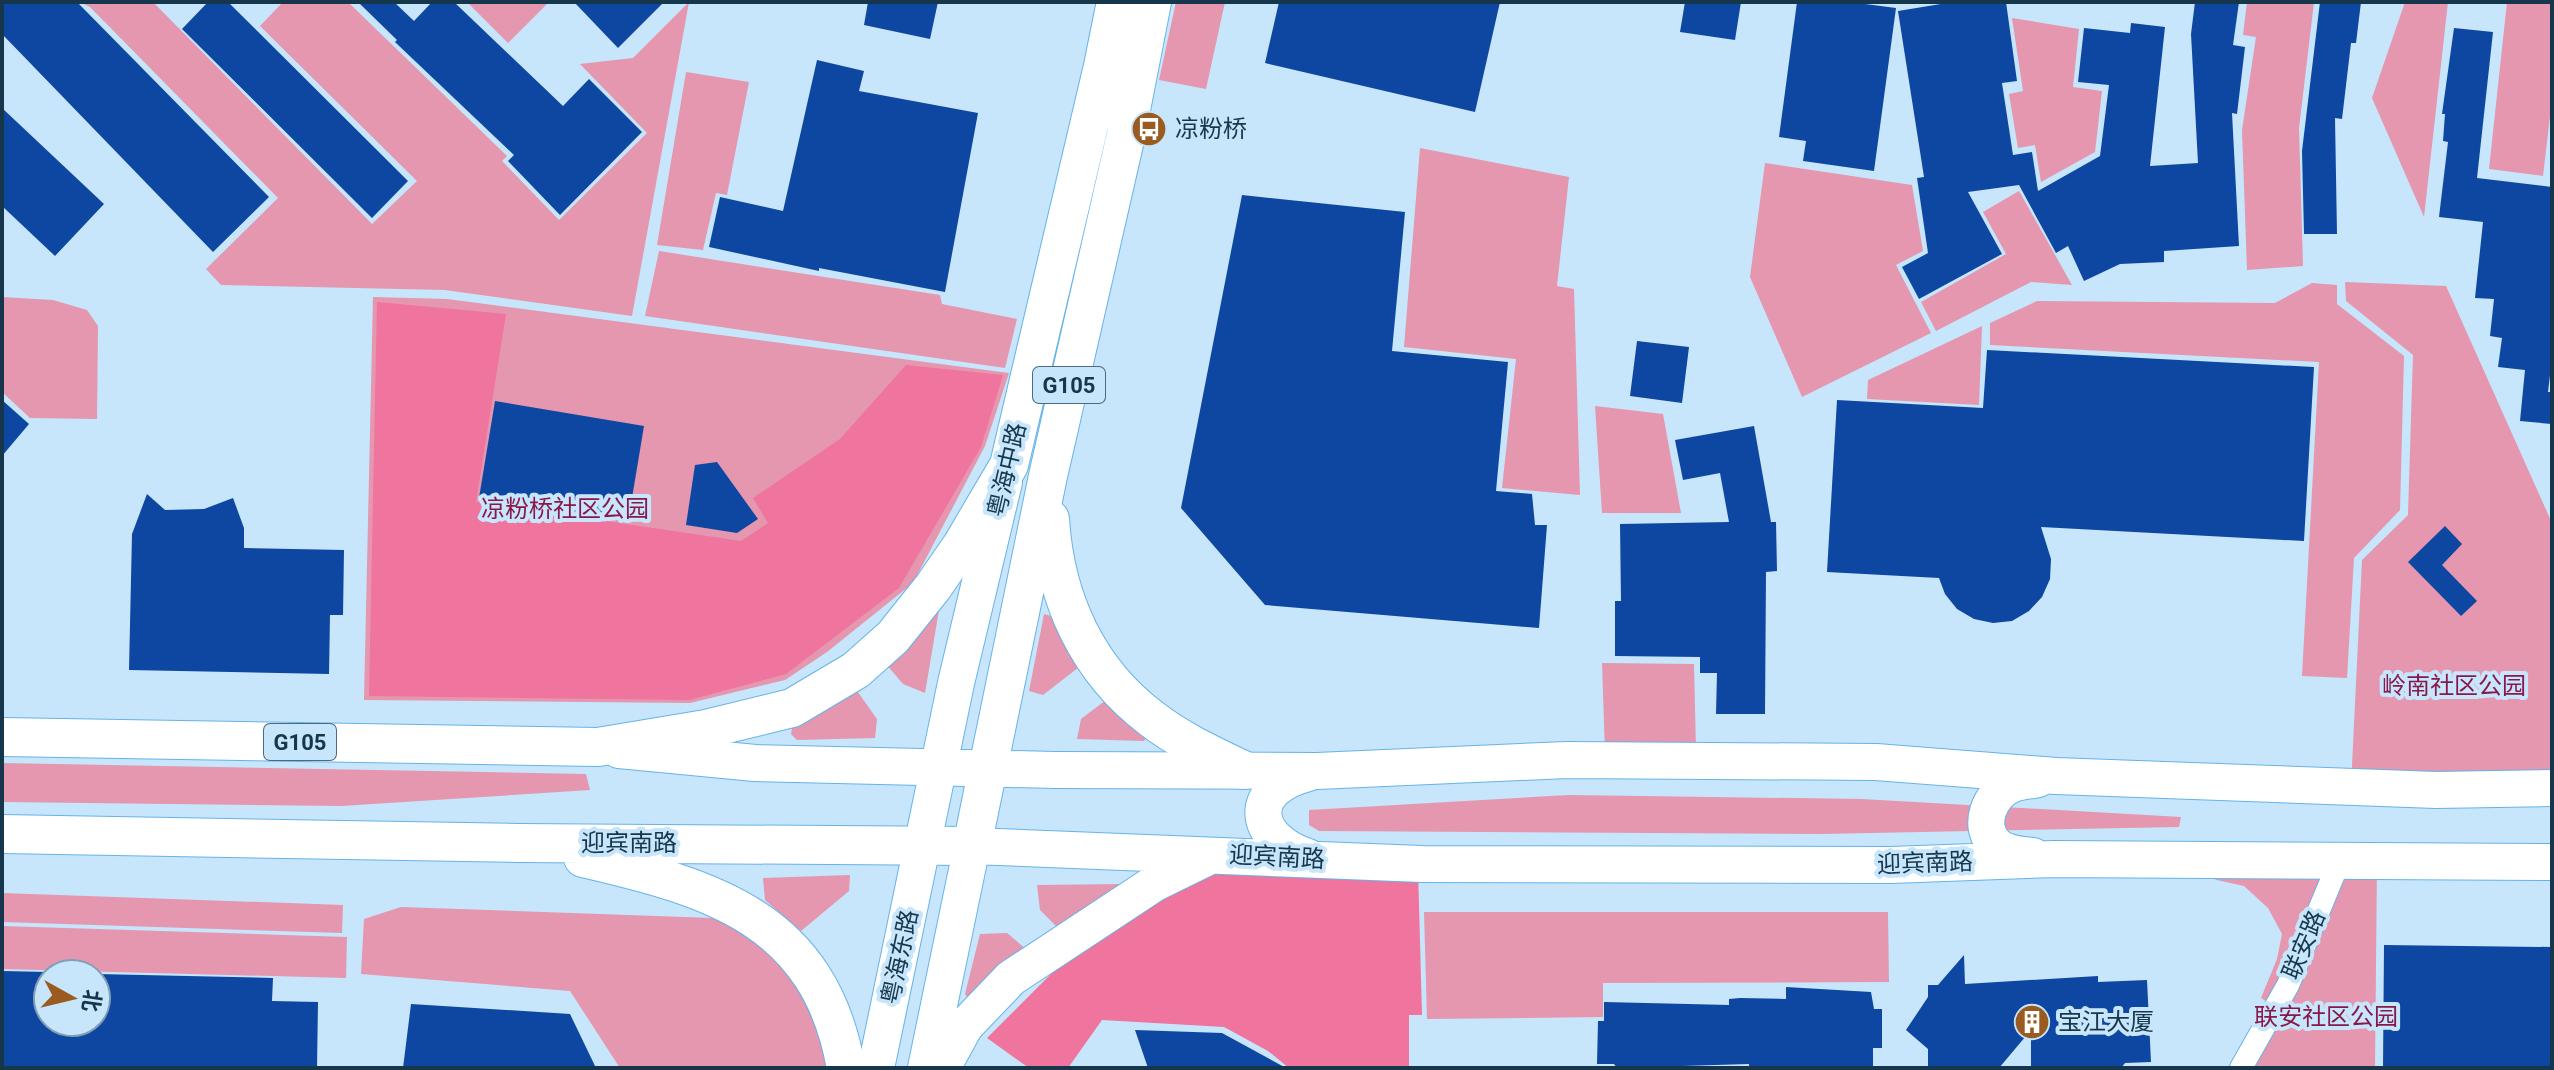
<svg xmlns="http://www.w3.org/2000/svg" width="2554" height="1070" viewBox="0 0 2554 1070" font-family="Roboto,'Noto Sans SC',sans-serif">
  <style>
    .green { fill: #e497ae }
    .forest { fill: #ef749e }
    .building { fill: #0e47a1 }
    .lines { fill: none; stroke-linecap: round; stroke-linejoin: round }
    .minor-casing { stroke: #66b3e8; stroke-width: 24 }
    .primary-casing { stroke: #66b3e8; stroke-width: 38 }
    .trunk-casing { stroke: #66b3e8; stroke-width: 40 }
    .minor { stroke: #fff; stroke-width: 22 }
    .primary { stroke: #fff; stroke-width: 36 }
    .trunk { stroke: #fff; stroke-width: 38 }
    .labels { text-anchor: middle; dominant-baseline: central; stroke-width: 8; stroke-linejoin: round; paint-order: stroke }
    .shield { fill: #c7e5fb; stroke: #4a6a80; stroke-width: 2 }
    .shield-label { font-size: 22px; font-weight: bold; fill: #15364b }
    .poi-label { font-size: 24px; fill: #15364b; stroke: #c7e5fb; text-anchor: start }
    .street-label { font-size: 24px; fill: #15364b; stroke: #c7e5fb }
    .park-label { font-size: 24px; fill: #871849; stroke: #c7e5fb }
  </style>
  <rect width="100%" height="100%" fill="#c7e5fb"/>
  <path class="green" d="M 80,2 L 153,2 L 372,224 L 417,181 L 260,26 L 283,2 L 348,2 L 507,156 L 502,161 L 559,220 L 647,133 L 580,64 L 633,58 L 689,2 L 632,316 L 445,290 L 221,285 L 206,269 L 278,198 L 90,7 Z
    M 467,2 L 549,2 L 508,43 Z
    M 1176,2 L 1225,2 L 1206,89 L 1159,80 Z
    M 2247,2 L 2314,2 L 2299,128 L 2303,266 L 2247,270 L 2242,130 L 2256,37 L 2243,35 Z
    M 2405,2 L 2448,2 L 2424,217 L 2372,98 Z
    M 2507,2 L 2552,2 L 2552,99 L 2543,176 L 2489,169 Z
    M 2012,18 L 2079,29 L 2073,87 L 2102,91 L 2095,152 L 2041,182 L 2035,145 L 2018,148 L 2009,94 L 2023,91 Z
    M 686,72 L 749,82 L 727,195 L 716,193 L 703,250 L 657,245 Z
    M 1420,148 L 1569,177 L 1557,286 L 1574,289 L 1580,495 L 1502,488 L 1516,359 L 1404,347 Z
    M 1765,163 L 1912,185 L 1923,251 L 1896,265 L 1931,333 L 1802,397 L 1750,277 Z
    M 2019,191 L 2072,285 L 2031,282 L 1936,331 L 1921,302 L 2006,254 L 1983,212 Z
    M 659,251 L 940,295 L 942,304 L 1017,319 L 1005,368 L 645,316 Z
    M 2345,282 L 2446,286 L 2552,523 L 2552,786 L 2351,786 L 2362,560 L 2408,515 L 2413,355 L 2346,301 Z
    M 2312,283 L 2337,285 L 2337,304 L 2404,356 L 2400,510 L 2354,558 L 2347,678 L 2302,676 L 2319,362 L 1990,345 L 1990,323 L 2037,301 L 2275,303 Z
    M 2,297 L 53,300 L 87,310 L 98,326 L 97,419 L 30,418 L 2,392 Z
    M 373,297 L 447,299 L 1009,373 L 985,446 L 913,583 L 827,652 L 785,680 L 690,703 L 364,700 Z
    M 1982,326 L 1979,405 L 1867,399 L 1868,380 Z
    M 1595,406 L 1663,414 L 1681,513 L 1602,513 Z
    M 939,610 L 925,693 L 903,684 L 886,664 Z
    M 1044,614 L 1054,617 L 1083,664 L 1043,695 L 1029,691 Z
    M 1602,663 L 1694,664 L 1696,751 L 1605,753 Z
    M 855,688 L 877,719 L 875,738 L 797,740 L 791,734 L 793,722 Z
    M 1110,697 L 1151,732 L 1144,741 L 1077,739 L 1081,719 Z
    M 2,763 L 586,774 L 590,790 L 341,806 L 2,802 Z
    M 1569,795 L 1861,799 L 2181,817 L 2179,827 L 1820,834 L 1319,831 L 1309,825 L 1309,810 Z
    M 2339,862 L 2377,862 L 2375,1068 L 2241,1068 Z
    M 2170,863 L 2334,865 L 2272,1005 L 2261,998 L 2277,959 L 2282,934 L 2268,908 L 2244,886 L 2217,880 Z
    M 850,875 L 849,891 L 801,931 L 765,900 L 763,878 Z
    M 1125,884 L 1059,929 L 1040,910 L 1037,885 Z
    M 2,893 L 343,905 L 342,933 L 2,922 Z
    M 401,907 L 741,919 L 774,938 L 841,1068 L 620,1068 L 570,991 L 361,974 L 364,919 Z
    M 1424,912 L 1888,912 L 1889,982 L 1603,983 L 1603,1017 L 1427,1019 Z
    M 2,926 L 347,937 L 346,978 L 2,969 Z
    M 1007,933 L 1027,950 L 975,1008 L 965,994 L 980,934 Z"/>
  <path class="forest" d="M 377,302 L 506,314 L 476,502 L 741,541 L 768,523 L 753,498 L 840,439 L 906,365 L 1003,375 L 981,447 L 899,588 L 786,674 L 689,700 L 369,696 Z
    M 1246,860 L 1418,869 L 1422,1015 L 1409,1015 L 1409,1068 L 1289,1068 L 1268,1051 L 1224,1027 L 1102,1020 L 1068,1068 L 1029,1068 L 987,1038 L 1074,951 L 1194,875 Z"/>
  <path class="building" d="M 2,2 L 77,2 L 269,197 L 213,252 L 2,34 Z
    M 208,2 L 228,2 L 408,181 L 372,218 L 182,29 Z
    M 358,2 L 394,2 L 414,21 L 432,2 L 454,2 L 563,106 L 589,79 L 642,132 L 560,215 L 508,161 L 514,155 L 395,42 L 397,40 Z
    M 574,2 L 664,2 L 618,48 Z
    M 868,2 L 938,2 L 930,39 L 864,25 Z
    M 1279,2 L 1500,2 L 1475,112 L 1265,63 Z
    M 1685,2 L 1741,2 L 1735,40 L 1680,32 Z
    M 1797,2 L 1850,2 L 1896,8 L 1874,171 L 1803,161 L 1806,141 L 1779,137 Z
    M 1953,2 L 2006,2 L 2017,81 L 2002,83 L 2013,155 L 2032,152 L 2038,191 L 2100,156 L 2109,85 L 2078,82 L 2084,28 L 2130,33 L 2131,23 L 2165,27 L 2150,166 L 2198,163 L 2191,34 L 2195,2 L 2239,2 L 2233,45 L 2245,47 L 2237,114 L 2232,113 L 2239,246 L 2164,251 L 2164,262 L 2120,264 L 2084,281 L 2068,246 L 2056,253 L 2019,185 L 1968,192 L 2002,254 L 1919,299 L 1902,267 L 1928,253 L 1917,178 L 1924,177 L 1898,11 Z
    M 2320,2 L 2361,2 L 2356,43 L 2351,43 L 2342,119 L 2335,118 L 2337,234 L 2304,234 L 2302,151 Z
    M 2454,28 L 2493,32 L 2477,178 L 2552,187 L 2552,359 L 2548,392 L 2552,392 L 2552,424 L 2520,421 L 2525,370 L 2498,367 L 2502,338 L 2490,336 L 2494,299 L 2475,298 L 2483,222 L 2439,217 L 2448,142 L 2443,141 L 2445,114 L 2442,114 Z
    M 817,60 L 864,71 L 859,91 L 978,113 L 945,292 L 819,268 L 819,271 L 709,247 L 720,197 L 783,211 Z
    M 2,108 L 104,204 L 55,256 L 2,206 Z
    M 1242,195 L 1405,212 L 1392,351 L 1508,362 L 1496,491 L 1532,494 L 1535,525 L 1547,525 L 1539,628 L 1265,605 L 1181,508 Z
    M 1637,341 L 1689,347 L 1682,403 L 1630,396 Z
    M 1987,350 L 2314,367 L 2304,541 L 2041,527 L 2051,559 L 2050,579 L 2042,597 L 2029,611 L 2012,621 L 1993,623 L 1974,619 L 1957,609 L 1945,594 L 1939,578 L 1827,572 L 1837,400 L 1983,408 Z
    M 2,400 L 29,424 L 2,456 Z
    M 495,401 L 644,426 L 628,522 L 479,498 Z
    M 1754,426 L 1771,522 L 1776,522 L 1777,571 L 1766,572 L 1765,714 L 1716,714 L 1717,673 L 1700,673 L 1700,657 L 1615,656 L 1615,601 L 1621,601 L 1620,524 L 1729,522 L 1720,473 L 1683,480 L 1675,440 Z
    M 717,462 L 758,519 L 737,533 L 686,525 L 695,465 Z
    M 147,494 L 165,510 L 204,509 L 233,498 L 244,528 L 244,548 L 344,550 L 343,615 L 330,615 L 329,674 L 129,670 L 132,534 Z
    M 2445,526 L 2462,544 L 2442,565 L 2477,601 L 2461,616 L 2408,562 Z
    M 2384,945 L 2552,947 L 2552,1068 L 2383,1068 Z
    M 1964,955 L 1965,984 L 2098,976 L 2098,982 L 2147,980 L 2151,1062 L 2125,1063 L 2121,1068 L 2031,1068 L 2031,1030 L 1999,1068 L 1928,1068 L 1928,1049 L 1906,1030 L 1928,997 L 1928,985 L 1938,985 Z
    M 2,971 L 48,972 L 48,1022 L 96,1022 L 96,974 L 273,978 L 272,1001 L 318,1002 L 317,1068 L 2,1068 Z
    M 1786,987 L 1871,992 L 1874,1009 L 1882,1009 L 1882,1048 L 1873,1048 L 1873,1068 L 1764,1068 L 1749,1067 L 1749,1064 L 1617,1068 L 1614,1064 L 1597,1064 L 1598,1021 L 1604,1021 L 1604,1002 L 1729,1005 L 1729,999 L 1740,998 L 1786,999 Z
    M 411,1004 L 570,1014 L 596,1068 L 403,1068 Z
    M 1135,1030 L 1222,1033 L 1286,1068 L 1148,1068 Z"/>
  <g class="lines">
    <defs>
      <path id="minor" d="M 2241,1068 L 2288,985 L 2339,862"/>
      <path id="primary" d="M 619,750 L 755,763 L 1055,770 L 1317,771 L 1567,760 L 1876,762 L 2056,776 L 2436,790 L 2552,788
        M 2033,856 C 2021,855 2007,854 1997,846 C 1975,827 1990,792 2013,784 C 2021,781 2030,781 2038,779
        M 1308,857 C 1251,838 1246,789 1308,773
        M 876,1068 L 956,683 L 1004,482
        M 926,1068 L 972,846 L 1422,864 L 1891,865 L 2054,859 L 2552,862
        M 942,1068 L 965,1026 L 1011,978 L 1155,883 L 1208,857"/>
      <path id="trunk" d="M 1050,519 C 1055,599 1087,670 1152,719 C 1179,740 1212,755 1243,770
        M 2,737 L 598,747 L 706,729 L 792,708 L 856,670 L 893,637 L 933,587 L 962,545 L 1009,465 L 1103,66 L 1116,2
        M 2,834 L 518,843 L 972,846 L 1048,476 L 1126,135 L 1152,2
        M 583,858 C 713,888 820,919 846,1068"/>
    </defs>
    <use href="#minor" class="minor-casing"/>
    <use href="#primary" class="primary-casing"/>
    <use href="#trunk" class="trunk-casing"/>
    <use href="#minor" class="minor"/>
    <use href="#primary" class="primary"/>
    <use href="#trunk" class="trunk"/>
  </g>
  <defs>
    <symbol id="bus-disc" viewBox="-11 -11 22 22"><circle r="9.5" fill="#995b20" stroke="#c7e5fb"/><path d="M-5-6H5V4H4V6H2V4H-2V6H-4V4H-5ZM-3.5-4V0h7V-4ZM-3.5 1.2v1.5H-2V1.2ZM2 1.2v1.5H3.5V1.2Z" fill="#fff"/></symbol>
    <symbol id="building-disc" viewBox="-11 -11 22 22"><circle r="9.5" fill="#995b20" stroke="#c7e5fb"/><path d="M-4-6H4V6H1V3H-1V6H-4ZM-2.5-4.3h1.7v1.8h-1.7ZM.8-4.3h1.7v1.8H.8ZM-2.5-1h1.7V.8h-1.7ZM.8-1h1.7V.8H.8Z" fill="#fff"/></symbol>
  </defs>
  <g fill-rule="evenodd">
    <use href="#bus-disc" x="1129" y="109" width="40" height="40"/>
    <use href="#building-disc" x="2012" y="1002" width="40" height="40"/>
  </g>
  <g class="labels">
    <g class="shield">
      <rect x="1033" y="367" width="72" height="36" rx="6"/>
      <rect x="264" y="724" width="72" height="36" rx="6"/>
    </g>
    <g class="shield-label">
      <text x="1069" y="385">G105</text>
      <text x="300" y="742">G105</text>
    </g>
    <g class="poi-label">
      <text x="1175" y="129">凉粉桥</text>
      <text x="2058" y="1022">宝江大厦</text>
    </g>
    <g class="street-label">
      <text transform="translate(1007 470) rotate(-77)">粤海中路</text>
      <text x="629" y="843">迎宾南路</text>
      <text transform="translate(1277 857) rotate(3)">迎宾南路</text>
      <text transform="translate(1925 863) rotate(-2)">迎宾南路</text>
      <text transform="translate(2304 945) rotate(-67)">联安路</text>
      <text transform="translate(900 957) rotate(-78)">粤海东路</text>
    </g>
    <g class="park-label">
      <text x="565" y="509">凉粉桥社区公园</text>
      <text x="2454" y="686">岭南社区公园</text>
      <text x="2326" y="1017">联安社区公园</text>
    </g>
  </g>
  <rect width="2554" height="1070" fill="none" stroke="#15364b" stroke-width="8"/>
  <g transform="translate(72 998) rotate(98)"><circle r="38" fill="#c7e5fb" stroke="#809fb5" stroke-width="2"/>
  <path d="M0-6L14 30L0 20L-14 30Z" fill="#995b20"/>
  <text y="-12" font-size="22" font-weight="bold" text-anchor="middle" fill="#15364b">北</text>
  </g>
</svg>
